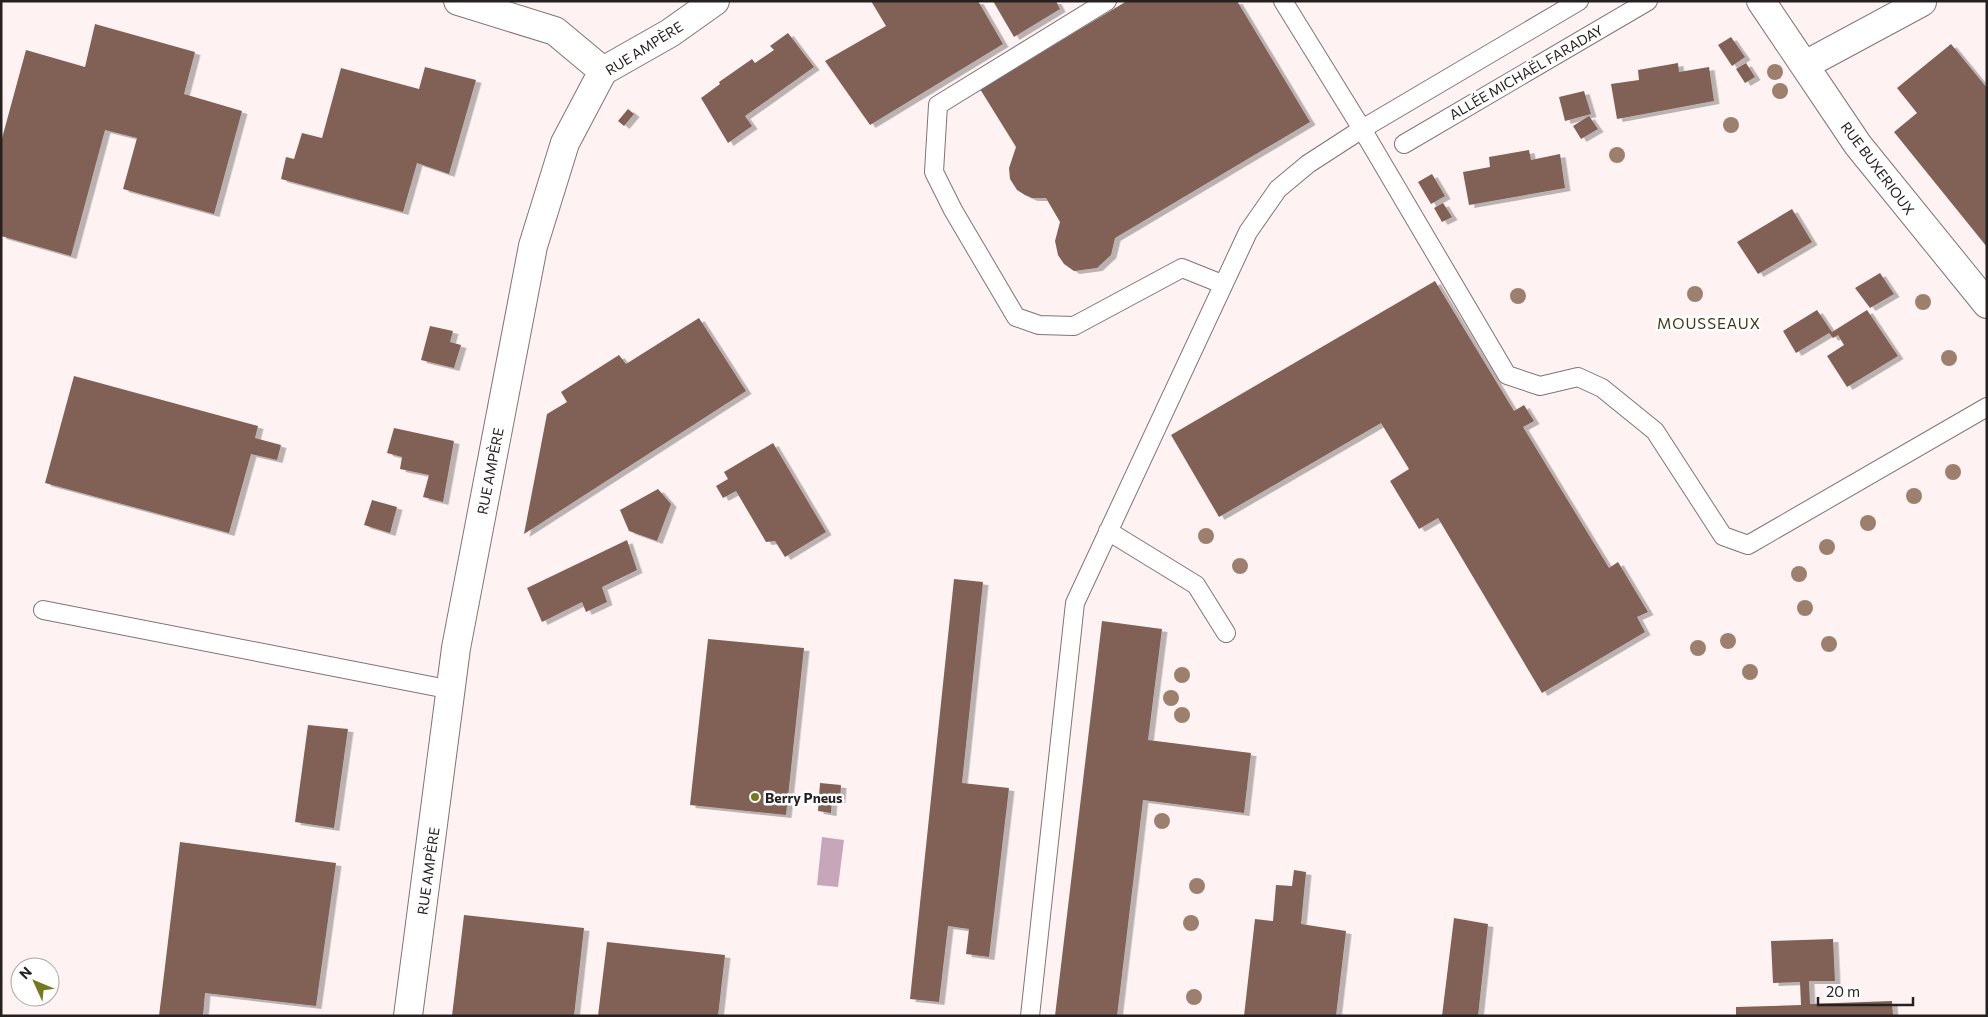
<svg xmlns="http://www.w3.org/2000/svg" width="1988" height="1017" viewBox="0 0 1988 1017" font-family="Commissioner,sans-serif">
  <style>
    .water { fill: #c8a6b9 }
    .building { fill: #816055; filter: url(#shadow) }
    .lines { fill: none; stroke-linecap: round; stroke-linejoin: round }
    .lane-casing { stroke: #807474; stroke-width: 20 }
    .street-casing { stroke: #807474; stroke-width: 30 }
    .lane { stroke: #fff; stroke-width: 18 }
    .street { stroke: #fff; stroke-width: 28 }
    .tree { fill: #9c806d }
    .poi-dot { fill: #777921; stroke: #fff; stroke-width: 2 }
    .labels { text-anchor: middle; dominant-baseline: central; stroke-width: 5; stroke-linejoin: round; paint-order: stroke }
    .street-label { font-size: 14px; fill: #262121; stroke: #fff }
    .poi-label { font-size: 14px; font-weight: bold; fill: #262121; stroke: #fff; text-anchor: start }
    .neighbourhood-label { font-size: 15px; letter-spacing: 1px; fill: #3b3c14; stroke: #fff }
  </style>
  <defs>
    <filter id="shadow"><feDropShadow dx="5.5" dy="3" stdDeviation="0" flood-color="#0004"/></filter>
  </defs>
  <rect width="100%" height="100%" fill="#fef3f2"/>
  <path class="water" d="M 822,837 L 844,840 L 838,887 L 817,885 Z"/>
  <path class="building" d="M 871,1 L 978,1 L 1003,44 L 870,125 L 825,61 L 886,26 Z
    M 993,1 L 1056,1 L 1060,9 L 1014,37 Z
    M 1127,1 L 1237,1 L 1310,122 L 1115,238 L 1111,255 L 1097,268 L 1074,271 L 1064,264 L 1058,255 L 1055,241 L 1060,222 L 1046,198 L 1032,198 L 1025,195 L 1017,190 L 1010,179 L 1009,168 L 1016,147 L 980,89 Z
    M 95,24 L 195,52 L 184,94 L 242,111 L 214,214 L 123,189 L 137,138 L 105,130 L 71,256 L 1,236 L 1,142 L 26,50 L 85,67 Z
    M 788,33 L 814,67 L 745,116 L 752,126 L 728,143 L 701,98 L 720,84 L 719,82 L 752,59 L 755,63 L 774,50 L 770,46 Z
    M 1731,37 L 1745,57 L 1732,66 L 1718,45 Z
    M 1951,44 L 1987,88 L 1987,247 L 1894,132 L 1917,113 L 1897,88 Z
    M 1678,63 L 1679,72 L 1709,67 L 1714,101 L 1617,119 L 1611,84 L 1639,80 L 1638,70 Z
    M 1746,63 L 1755,77 L 1745,83 L 1736,69 Z
    M 425,67 L 476,80 L 449,174 L 417,163 L 403,212 L 281,179 L 286,157 L 294,159 L 302,133 L 322,138 L 341,68 L 419,89 Z
    M 1584,91 L 1591,114 L 1565,121 L 1559,97 Z
    M 628,109 L 634,114 L 624,126 L 618,121 Z
    M 1589,116 L 1598,129 L 1581,139 L 1573,126 Z
    M 1529,150 L 1531,160 L 1560,154 L 1565,188 L 1469,205 L 1463,172 L 1490,167 L 1489,157 Z
    M 1432,174 L 1445,196 L 1431,204 L 1418,182 Z
    M 1443,203 L 1452,217 L 1442,222 L 1434,208 Z
    M 1792,209 L 1812,242 L 1758,274 L 1737,242 Z
    M 1880,273 L 1894,294 L 1870,308 L 1855,288 Z
    M 1435,281 L 1514,411 L 1524,405 L 1534,421 L 1523,427 L 1609,568 L 1618,562 L 1648,612 L 1637,617 L 1645,632 L 1542,693 L 1438,518 L 1419,529 L 1390,481 L 1409,469 L 1381,423 L 1219,517 L 1171,435 Z
    M 1817,310 L 1832,332 L 1867,310 L 1898,356 L 1847,387 L 1827,356 L 1844,345 L 1838,335 L 1833,338 L 1829,333 L 1796,353 L 1783,331 Z
    M 699,318 L 746,391 L 524,534 L 547,414 L 567,402 L 561,392 L 619,355 L 626,364 Z
    M 430,326 L 453,331 L 450,342 L 461,345 L 454,368 L 421,360 Z
    M 74,376 L 258,426 L 255,438 L 281,445 L 277,460 L 251,454 L 229,533 L 45,483 Z
    M 394,428 L 454,441 L 443,502 L 423,497 L 429,475 L 400,469 L 402,457 L 387,453 Z
    M 773,443 L 826,532 L 785,557 L 775,541 L 766,542 L 736,491 L 723,498 L 716,486 L 728,479 L 724,472 Z
    M 658,489 L 671,504 L 657,541 L 629,531 L 620,510 Z
    M 372,500 L 397,507 L 390,533 L 364,525 Z
    M 627,540 L 637,570 L 602,587 L 607,602 L 586,612 L 582,602 L 542,622 L 527,588 Z
    M 954,579 L 983,582 L 962,783 L 1009,788 L 989,957 L 966,954 L 969,929 L 948,926 L 939,1002 L 910,999 Z
    M 1102,621 L 1162,629 L 1148,740 L 1251,753 L 1244,813 L 1143,800 L 1117,1016 L 1055,1016 Z
    M 708,639 L 804,648 L 786,815 L 690,805 Z
    M 308,725 L 348,729 L 334,828 L 295,822 Z
    M 820,783 L 841,785 L 840,800 L 832,799 L 831,813 L 818,811 Z
    M 180,842 L 336,863 L 316,1006 L 205,993 L 203,1016 L 159,1016 Z
    M 1294,870 L 1306,872 L 1301,924 L 1346,931 L 1336,1016 L 1244,1016 L 1255,919 L 1273,921 L 1276,885 L 1292,886 Z
    M 464,915 L 584,928 L 574,1016 L 452,1016 Z
    M 1454,918 L 1488,924 L 1478,1016 L 1442,1016 Z
    M 1833,939 L 1835,981 L 1809,981 L 1810,1004 L 1892,1001 L 1893,1016 L 1736,1016 L 1736,1007 L 1801,1005 L 1800,982 L 1773,983 L 1771,941 Z
    M 607,942 L 725,955 L 718,1016 L 598,1016 Z"/>
  <g class="lines">
    <defs>
      <path id="lane" d="M 1107,1 L 938,105 L 934,172 L 953,210 L 1016,317 L 1039,325 L 1074,326 L 1182,268 L 1222,284
        M 1283,1 L 1362,129 L 1507,375 L 1540,386 L 1578,377 L 1602,388 L 1655,431 L 1723,536 L 1748,545 L 1987,407
        M 1404,144 L 1648,1
        M 1108,531 L 1196,585 L 1226,633
        M 43,610 L 452,690
        M 1030,1016 L 1075,603 L 1248,232 L 1278,189 L 1308,164 L 1362,129 L 1579,1"/>
      <path id="street" d="M 458,1 L 555,31 L 603,71
        M 1761,1 L 1858,145 L 1987,304
        M 1805,65 L 1922,2
        M 408,1016 L 456,648 L 533,246 L 565,143 L 603,71 L 670,33 L 715,1"/>
    </defs>
    <use href="#lane" class="lane-casing"/>
    <use href="#street" class="street-casing"/>
    <use href="#lane" class="lane"/>
    <use href="#street" class="street"/>
  </g>
  <g class="tree">
    <circle cx="1775" cy="72" r="8"/>
    <circle cx="1780" cy="91" r="8"/>
    <circle cx="1731" cy="125" r="8"/>
    <circle cx="1617" cy="155" r="8"/>
    <circle cx="1695" cy="294" r="8"/>
    <circle cx="1518" cy="296" r="8"/>
    <circle cx="1923" cy="302" r="8"/>
    <circle cx="1949" cy="358" r="8"/>
    <circle cx="1953" cy="472" r="8"/>
    <circle cx="1914" cy="496" r="8"/>
    <circle cx="1868" cy="523" r="8"/>
    <circle cx="1206" cy="536" r="8"/>
    <circle cx="1827" cy="547" r="8"/>
    <circle cx="1240" cy="566" r="8"/>
    <circle cx="1799" cy="574" r="8"/>
    <circle cx="1805" cy="608" r="8"/>
    <circle cx="1728" cy="641" r="8"/>
    <circle cx="1829" cy="644" r="8"/>
    <circle cx="1698" cy="648" r="8"/>
    <circle cx="1750" cy="672" r="8"/>
    <circle cx="1182" cy="675" r="8"/>
    <circle cx="1171" cy="698" r="8"/>
    <circle cx="1182" cy="715" r="8"/>
    <circle cx="1162" cy="821" r="8"/>
    <circle cx="1197" cy="886" r="8"/>
    <circle cx="1191" cy="923" r="8"/>
    <circle cx="1194" cy="997" r="8"/>
  </g>
  <circle class="poi-dot" cx="755" cy="797" r="5"/>
  <g class="labels">
    <g class="street-label">
      <text transform="translate(644 48) rotate(-32)">RUE AMPÈRE</text>
      <text transform="translate(1526 72) rotate(-30)">ALLÉE MICHAËL FARADAY</text>
      <text transform="translate(1878 168) rotate(53)">RUE BUXERIOUX</text>
      <text transform="translate(490 471) rotate(-79)">RUE AMPÈRE</text>
      <text transform="translate(428 871) rotate(-82)">RUE AMPÈRE</text>
    </g>
    <g class="poi-label">
      <text x="765" y="797">Berry Pneus</text>
    </g>
    <g class="neighbourhood-label">
      <text x="1709" y="323">MOUSSEAUX</text>
    </g>
  </g>
  <rect width="1988" height="1017" fill="none" stroke="#262121" stroke-width="5"/>
  <g transform="translate(35 982) rotate(314)"><circle r="24" fill="#ffffff" stroke="#a8a6a6"/>
  <path d="M0-4L9 19L0 12L-9 19Z" fill="#777921"/>
  <text y="-8" font-size="14" font-weight="bold" text-anchor="middle" fill="#262121">N</text>
  </g>
  <path d="M1818 997v8h95v-8" fill="none" stroke="#262121" stroke-width="2.5"/>
  <text x="1826" y="997" font-size="15" fill="#262121" stroke="#ffffff" stroke-width="4" paint-order="stroke">20 m</text>
</svg>
